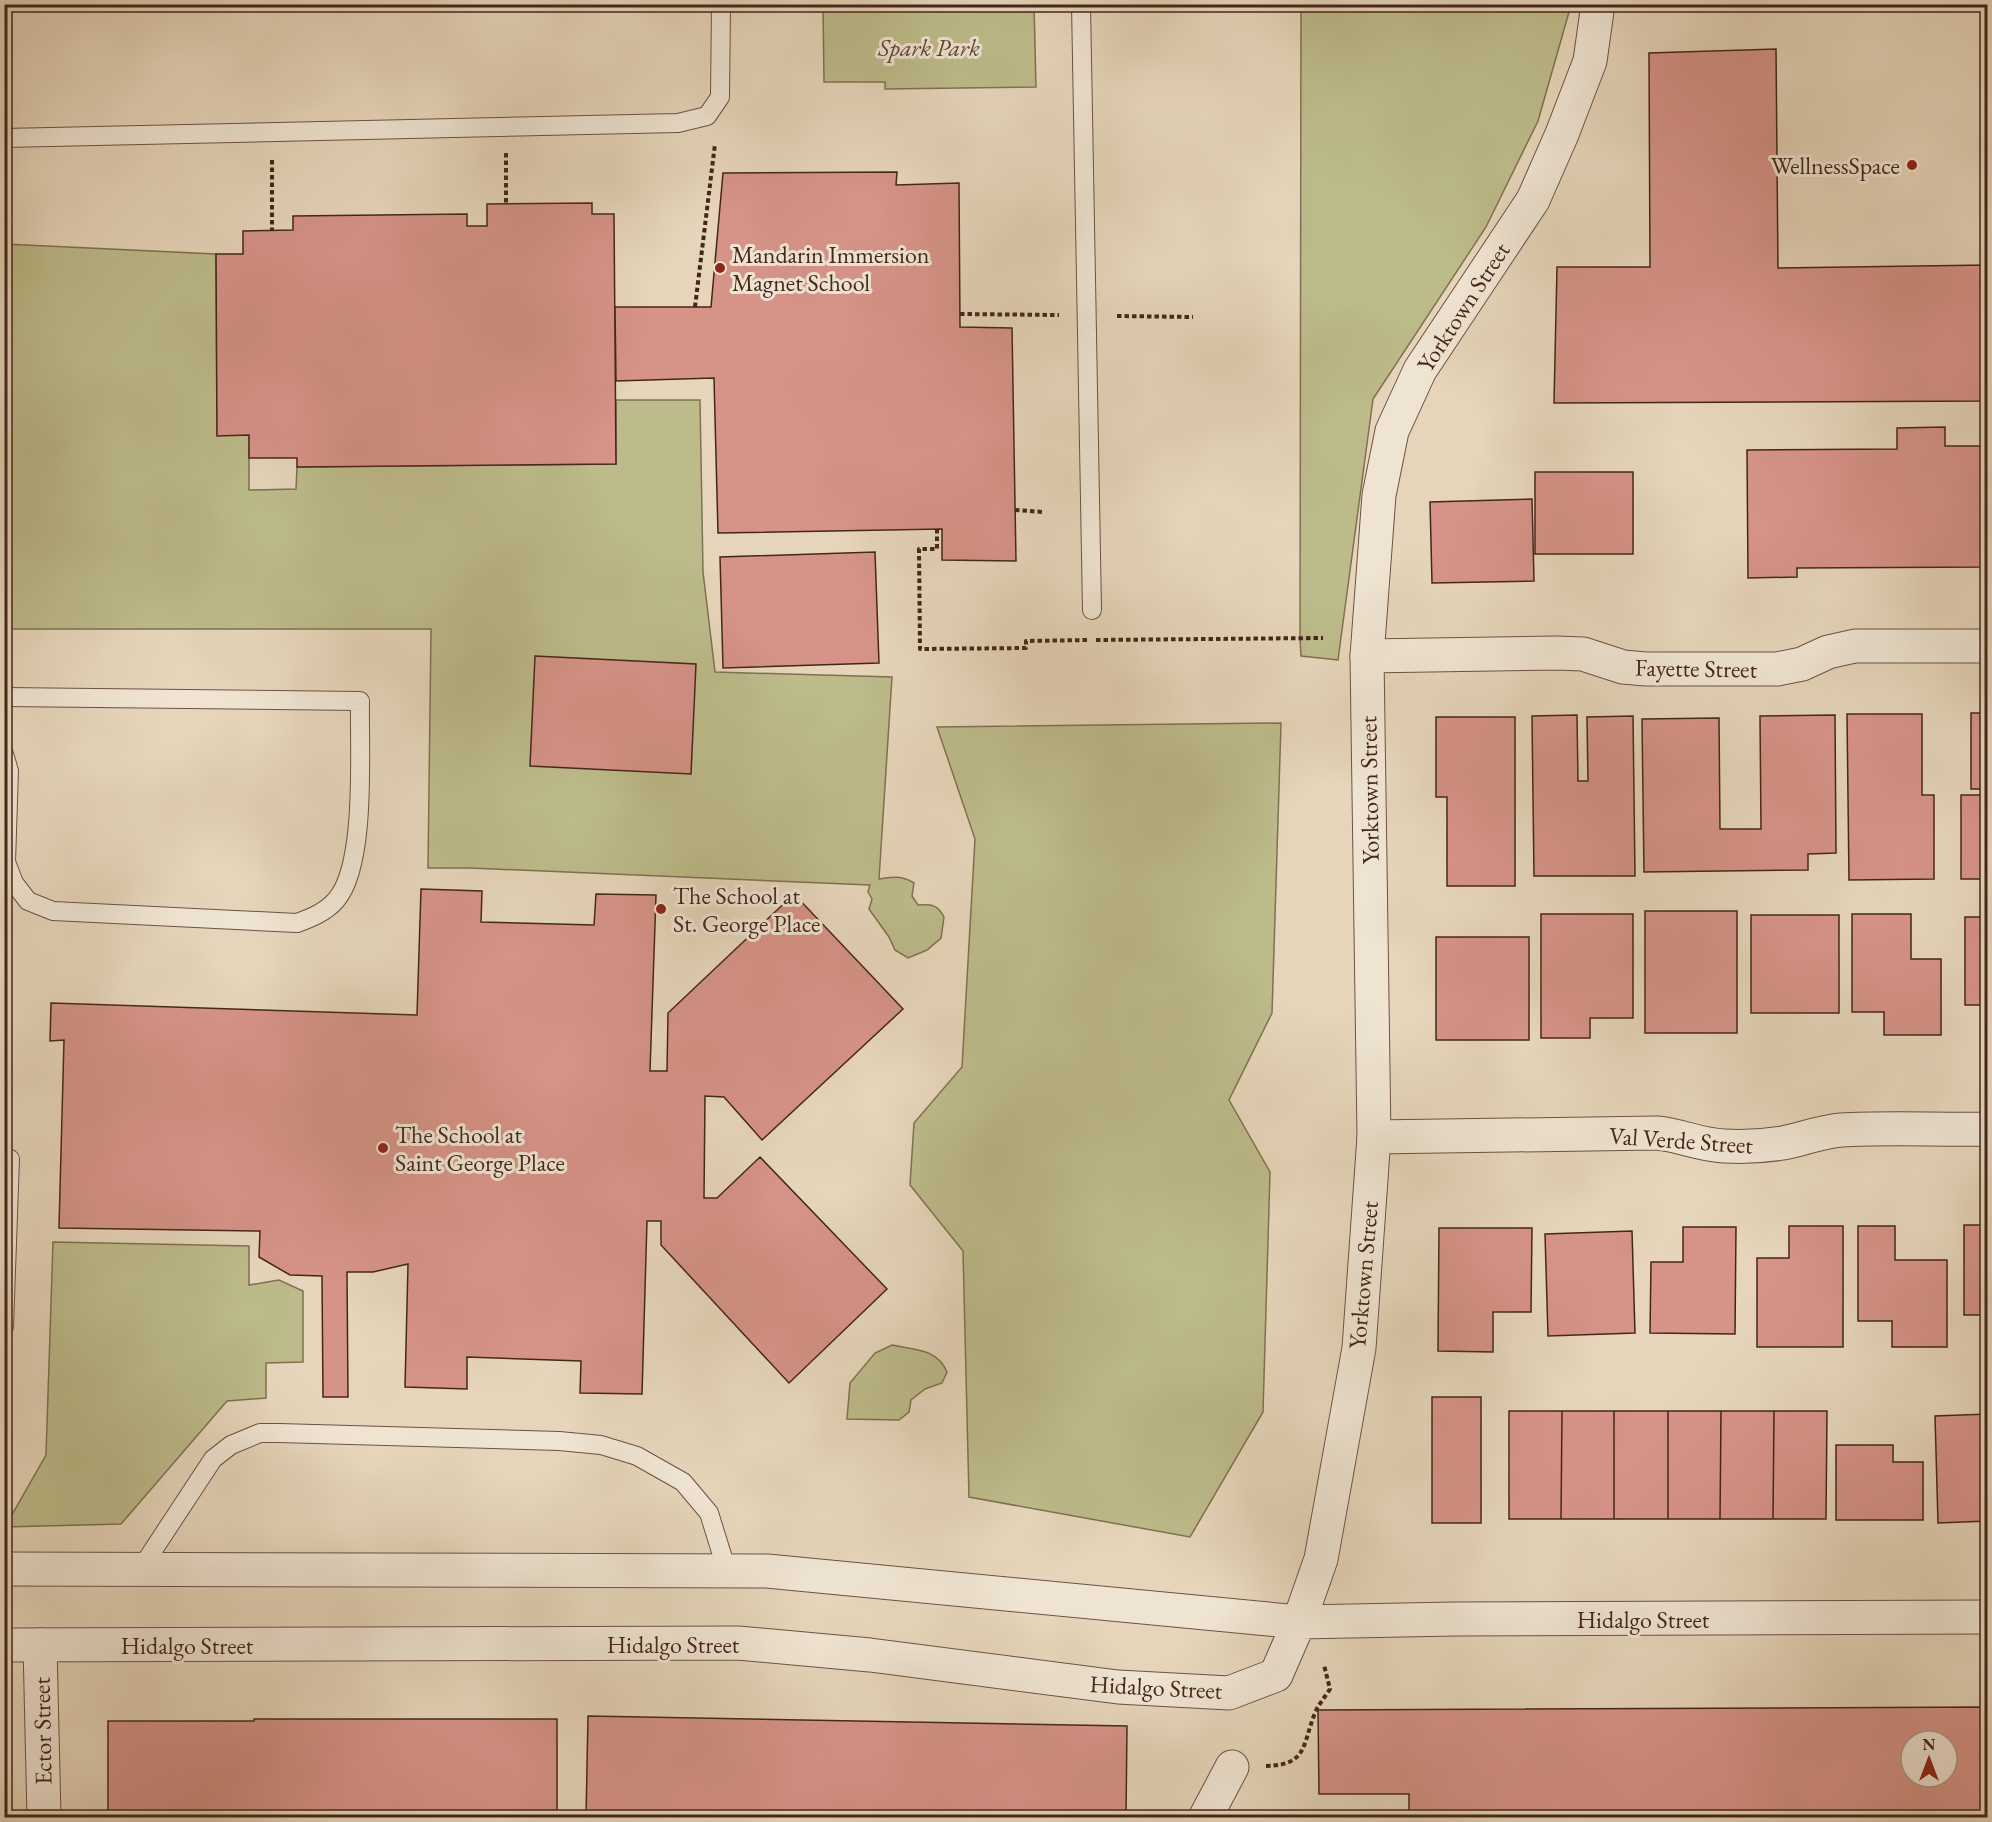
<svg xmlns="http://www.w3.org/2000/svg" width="1992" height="1822" viewBox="0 0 1992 1822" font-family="'EB Garamond',serif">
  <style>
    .green { fill: #bdbb8a; stroke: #817052; stroke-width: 1.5 }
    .building { fill: #d69388; stroke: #45261b; stroke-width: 1.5; fill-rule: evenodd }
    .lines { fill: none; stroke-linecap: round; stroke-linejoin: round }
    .service-casing { stroke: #6d5243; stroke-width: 20 }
    .minor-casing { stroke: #6d5243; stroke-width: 35 }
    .tertiary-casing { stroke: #6d5243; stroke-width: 35 }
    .path { stroke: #45261b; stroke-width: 4; stroke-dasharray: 4.5 3; stroke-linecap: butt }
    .service { stroke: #efe4d2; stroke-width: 18 }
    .minor { stroke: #efe4d2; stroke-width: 33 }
    .tertiary { stroke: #efe4d2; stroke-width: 33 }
    .poi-dot { fill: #8f2418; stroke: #efe4d2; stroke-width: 2 }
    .labels { text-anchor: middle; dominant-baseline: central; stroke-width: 6; stroke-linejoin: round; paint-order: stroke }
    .park-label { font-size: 24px; font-style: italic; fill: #5d4431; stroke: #efe4d2 }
    .poi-label { font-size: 24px; fill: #45261b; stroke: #efe4d2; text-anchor: start }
    .street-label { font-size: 24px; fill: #45261b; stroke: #efe4d2 }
  </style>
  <rect width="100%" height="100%" fill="#e6d5ba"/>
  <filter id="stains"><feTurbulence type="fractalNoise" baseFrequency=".00333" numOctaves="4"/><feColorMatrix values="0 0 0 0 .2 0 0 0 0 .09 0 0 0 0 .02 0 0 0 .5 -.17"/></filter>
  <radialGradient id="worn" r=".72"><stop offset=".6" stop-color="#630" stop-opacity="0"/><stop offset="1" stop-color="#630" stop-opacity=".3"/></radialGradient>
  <path class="green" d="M 823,5 L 1034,5 L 1036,87 L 885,89 L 885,82 L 824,82 Z
    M 1301,5 L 1571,5 L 1538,121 L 1486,227 L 1373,399 L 1338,660 L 1301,656 L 1300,639 Z
    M 4,244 L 216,254 L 217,435 L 249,435 L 249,490 L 296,489 L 297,467 L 616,464 L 616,400 L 700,400 L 703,572 L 715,672 L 892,677 L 879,879 C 892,877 901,875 914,883 L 912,896 L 918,905 C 932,904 938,905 944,917 L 941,938 L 927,950 L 908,958 L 895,950 L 889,937 L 869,909 L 872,899 L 868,892 L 870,885 L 470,868 L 428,868 L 431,629 L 5,629 Z
    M 1281,723 L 1272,1013 L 1229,1100 L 1270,1172 L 1263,1412 L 1190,1537 L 969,1497 L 963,1251 L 910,1185 L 914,1123 L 962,1067 L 975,839 L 937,727 Z
    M 53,1242 L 249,1246 L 249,1285 L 279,1280 L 303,1291 L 303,1362 L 266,1363 L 266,1398 L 227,1401 L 121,1524 L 5,1527 L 46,1455 Z
    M 892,1345 C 914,1350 937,1348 947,1372 L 942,1383 L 925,1389 L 911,1400 L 909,1412 L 899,1420 L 847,1419 L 850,1383 L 875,1353 Z"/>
  <path class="building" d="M 1776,49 L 1778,268 L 1988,265 L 1988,401 L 1554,403 L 1557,267 L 1650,267 L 1649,53 Z
    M 897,172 L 896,185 L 959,183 L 960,327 L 1012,328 L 1016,561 L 942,560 L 942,529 L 718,533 L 714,378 L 616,381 L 615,307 L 711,307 L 723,173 Z
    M 592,203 L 592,214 L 614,214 L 616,464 L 297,467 L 297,458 L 249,458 L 249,435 L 217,436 L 216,254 L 243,254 L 243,231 L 293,230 L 293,216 L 467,214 L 467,226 L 487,226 L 487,204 Z
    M 1945,427 L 1945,446 L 1988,446 L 1988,567 L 1797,568 L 1797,577 L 1748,578 L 1747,450 L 1897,449 L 1897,428 Z
    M 1535,472 L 1633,472 L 1633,554 L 1535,554 Z
    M 1532,499 L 1534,581 L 1432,583 L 1430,502 Z
    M 875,552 L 879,663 L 723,668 L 720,557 Z
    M 535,656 L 696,664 L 691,774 L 530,766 Z
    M 1971,713 L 1988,713 L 1988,789 L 1971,789 Z
    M 1847,714 L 1922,714 L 1922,795 L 1934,795 L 1934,879 L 1849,880 Z
    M 1577,715 L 1578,781 L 1588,781 L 1587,717 L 1633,716 L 1635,876 L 1534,876 L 1532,716 Z
    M 1835,715 L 1836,853 L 1808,854 L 1808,870 L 1644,872 L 1642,719 L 1719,718 L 1720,829 L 1761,829 L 1760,716 Z
    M 1436,717 L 1515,717 L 1515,886 L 1447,886 L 1447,797 L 1436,797 Z
    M 1961,795 L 1988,795 L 1988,879 L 1961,879 Z
    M 421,889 L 482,891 L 481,922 L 594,925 L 596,894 L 656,895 L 650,1071 L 667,1071 L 668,1013 L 794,894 L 903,1009 L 762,1140 L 724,1097 L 705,1096 L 704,1198 L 717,1198 L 760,1157 L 887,1289 L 789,1383 L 661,1245 L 661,1221 L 647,1221 L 642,1394 L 580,1393 L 581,1361 L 467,1357 L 467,1389 L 405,1387 L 408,1264 L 373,1272 L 347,1272 L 348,1397 L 323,1397 L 322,1276 L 290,1275 L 259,1257 L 260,1231 L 59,1228 L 64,1040 L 50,1041 L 51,1003 L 417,1015 Z
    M 1645,911 L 1737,911 L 1737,1033 L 1645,1033 Z
    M 1541,914 L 1633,914 L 1633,1018 L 1590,1018 L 1590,1038 L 1541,1038 Z
    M 1852,914 L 1911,914 L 1911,959 L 1941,959 L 1941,1035 L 1884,1035 L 1884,1012 L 1852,1012 Z
    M 1751,915 L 1839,915 L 1839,1013 L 1751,1013 Z
    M 1965,917 L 1988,917 L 1988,1005 L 1965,1005 Z
    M 1436,937 L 1529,937 L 1529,1040 L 1436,1040 Z
    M 1964,1225 L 1988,1225 L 1988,1315 L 1964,1315 Z
    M 1789,1226 L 1843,1226 L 1843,1347 L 1757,1347 L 1757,1258 L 1789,1258 Z
    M 1858,1226 L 1895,1226 L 1895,1260 L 1947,1260 L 1947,1347 L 1892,1347 L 1892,1321 L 1858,1321 Z
    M 1683,1227 L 1736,1227 L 1735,1334 L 1650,1333 L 1651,1262 L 1683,1262 Z
    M 1439,1228 L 1532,1228 L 1531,1312 L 1493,1312 L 1493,1352 L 1438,1351 Z
    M 1632,1231 L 1635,1333 L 1548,1336 L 1545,1234 Z
    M 1432,1397 L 1481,1397 L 1481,1523 L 1432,1523 Z
    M 1509,1411 L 1562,1411 L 1561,1519 L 1509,1519 Z
    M 1562,1411 L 1614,1411 L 1614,1519 L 1561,1519 Z
    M 1614,1411 L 1668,1411 L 1668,1519 L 1614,1519 Z
    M 1668,1411 L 1721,1411 L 1720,1519 L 1668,1519 Z
    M 1721,1411 L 1774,1411 L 1773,1519 L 1720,1519 Z
    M 1774,1411 L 1827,1411 L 1826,1519 L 1773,1519 Z
    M 1988,1414 L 1988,1521 L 1938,1523 L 1935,1416 Z
    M 1836,1445 L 1893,1445 L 1893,1462 L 1923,1462 L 1923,1520 L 1836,1520 Z
    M 1988,1707 L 1988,1814 L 1409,1817 L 1409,1794 L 1319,1794 L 1318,1710 ZM 1911,1741 L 1947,1741 L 1947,1777 L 1911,1777 Z
    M 588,1716 L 1127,1726 L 1126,1818 L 586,1818 Z
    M 254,1719 L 557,1719 L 557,1818 L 108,1818 L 108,1721 L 254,1721 Z"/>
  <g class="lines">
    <defs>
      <path id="service" d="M 1081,4 L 1092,610
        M 4,138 L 678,123 L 707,116 L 720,97 L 721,4
        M 4,697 L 360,701 C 359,749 367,865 336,900 C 326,912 311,918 297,923 L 53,911 L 28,901 L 14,883 L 6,862 L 9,771 L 4,754
        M 4,1327 L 10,1159
        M 140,1570 L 213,1459 L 231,1445 L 260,1433 L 279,1433 L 559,1441 L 601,1445 L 637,1456 L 683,1482 L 709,1513 L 727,1571"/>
      <path id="minor" d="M 1367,656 L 1555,653 L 1583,654 L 1623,667 L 1646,669 L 1777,669 L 1802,664 L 1828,652 L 1855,646 L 1988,646
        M 1374,1137 L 1657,1133 C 1680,1135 1700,1145 1724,1146 C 1743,1147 1764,1146 1783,1143 C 1803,1139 1820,1132 1841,1130 C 1889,1127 1939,1130 1988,1129
        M 40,1645 L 44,1818
        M 1205,1818 L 1232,1767"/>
      <path id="tertiary" d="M 4,1569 L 767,1571 L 1299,1622 L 1455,1619 L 1988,1617
        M 4,1645 L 738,1643 L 870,1655 L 1118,1687 L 1229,1693 L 1276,1675 L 1299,1622 L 1321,1559 L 1359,1348 L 1374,1137 L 1367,656 L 1379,495 L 1392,431 L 1420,370 L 1533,200 L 1562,134 L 1590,61 L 1598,4"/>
    </defs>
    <use href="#service" class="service-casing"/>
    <use href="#minor" class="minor-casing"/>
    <use href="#tertiary" class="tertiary-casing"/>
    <path class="path" d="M 506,153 L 506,204
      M 272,160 L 272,231
      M 695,307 L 715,144
      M 960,314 L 1059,315
      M 1117,316 L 1193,317
      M 1015,510 L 1043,512
      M 937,529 L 937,549 L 919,549 L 920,649 L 1026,648 L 1026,641 L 1089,640
      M 1096,640 L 1323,638
      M 1266,1766 C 1308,1765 1302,1745 1315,1713 C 1318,1705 1325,1697 1330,1689 L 1324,1665"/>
    <use href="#service" class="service"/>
    <use href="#minor" class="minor"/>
    <use href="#tertiary" class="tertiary"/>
  </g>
  <g class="poi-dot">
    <circle cx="1912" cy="165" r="6"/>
    <circle cx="720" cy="268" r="6"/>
    <circle cx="661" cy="909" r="6"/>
    <circle cx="383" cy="1148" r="6"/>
  </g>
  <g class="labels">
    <g class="park-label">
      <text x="929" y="47">Spark Park</text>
    </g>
    <g class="poi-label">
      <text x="1900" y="165" text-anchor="end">WellnessSpace</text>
      <text x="732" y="254">Mandarin Immersion<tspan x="732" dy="28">Magnet School</tspan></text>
      <text x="673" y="895">The School at<tspan x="673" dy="28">St. George Place</tspan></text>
      <text x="395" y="1134">The School at<tspan x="395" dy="28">Saint George Place</tspan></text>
    </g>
    <g class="street-label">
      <text transform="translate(1463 307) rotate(-57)">Yorktown Street</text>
      <text transform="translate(1696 668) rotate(1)">Fayette Street</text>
      <text transform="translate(1369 790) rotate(-91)">Yorktown Street</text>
      <text transform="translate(1681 1140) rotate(4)">Val Verde Street</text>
      <text transform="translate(1363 1275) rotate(-85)">Yorktown Street</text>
      <text x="1643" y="1619">Hidalgo Street</text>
      <text x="673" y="1644">Hidalgo Street</text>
      <text x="187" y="1645">Hidalgo Street</text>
      <text transform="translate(1156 1687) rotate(3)">Hidalgo Street</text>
      <text transform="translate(42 1731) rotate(-91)">Ector Street</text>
    </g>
  </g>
  <rect width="1992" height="1822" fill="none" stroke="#e6d5ba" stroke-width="24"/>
  <rect x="6" y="6" width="1980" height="1810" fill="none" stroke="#45261b" stroke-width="3"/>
  <rect x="12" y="12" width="1968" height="1798" fill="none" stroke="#45261b" stroke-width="1.5"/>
  <g transform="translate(1929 1759)"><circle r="28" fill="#efe4d2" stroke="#ab9889" stroke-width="1.5"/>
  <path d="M0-4.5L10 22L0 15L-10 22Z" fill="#8f2418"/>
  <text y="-9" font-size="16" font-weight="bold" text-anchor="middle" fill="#45261b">N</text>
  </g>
  <rect width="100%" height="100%" filter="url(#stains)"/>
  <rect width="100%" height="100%" fill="url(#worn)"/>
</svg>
